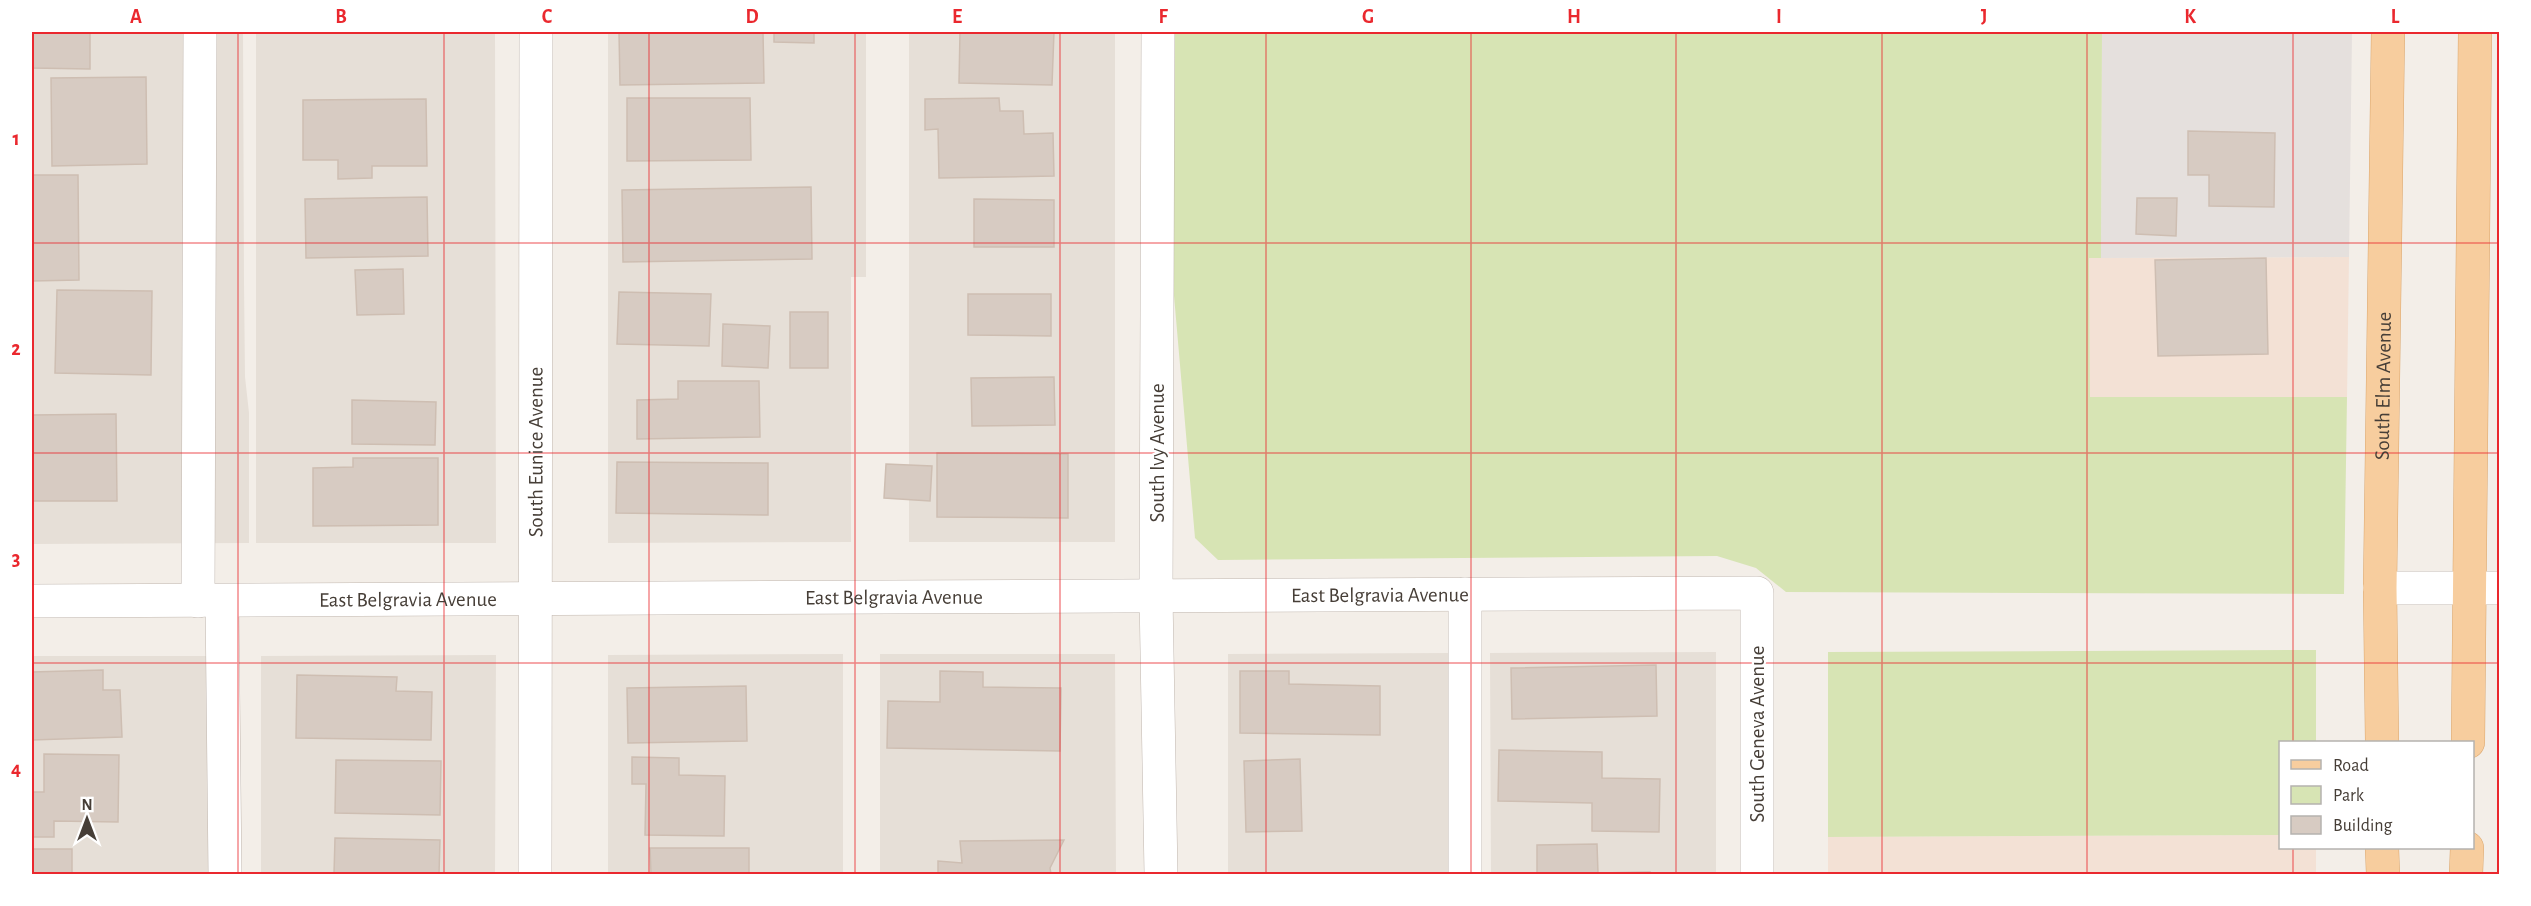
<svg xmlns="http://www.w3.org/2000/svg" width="2531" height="906" viewBox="0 0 2531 906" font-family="'Alegreya Sans',sans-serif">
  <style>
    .residential { fill: #e6dfd7 }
    .commercial { fill: #f3e1d5 }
    .industrial { fill: #e5e0dd }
    .green { fill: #d7e4b4 }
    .building { fill: #d7cbc2; stroke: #cebeb2; stroke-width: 1.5 }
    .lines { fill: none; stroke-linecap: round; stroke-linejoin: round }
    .minor-casing { stroke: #c1b7af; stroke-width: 34 }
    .major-casing { stroke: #dba76e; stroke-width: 34 }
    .minor { stroke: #fff; stroke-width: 33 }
    .major { stroke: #f7cd9e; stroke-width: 33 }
    .grid { fill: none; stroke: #ea282e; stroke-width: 1.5; stroke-opacity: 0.55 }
    .labels { text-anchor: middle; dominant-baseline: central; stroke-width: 4.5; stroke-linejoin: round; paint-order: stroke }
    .street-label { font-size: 21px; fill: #463e37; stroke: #fff }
    .neatline { fill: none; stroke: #ea282e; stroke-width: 2 }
    .grid-label { font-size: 20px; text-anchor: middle; font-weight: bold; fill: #ea282e }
  </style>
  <rect width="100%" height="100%" fill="#f3eee8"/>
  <path class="residential" d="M 32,32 L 243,32 L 244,283 L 245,377 L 249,413 L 249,543 L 32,544 Z
    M 256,32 L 495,32 L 496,543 L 256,543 Z
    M 608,32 L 866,32 L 866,277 L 851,277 L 851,542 L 608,543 Z
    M 909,32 L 1115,32 L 1115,542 L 909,542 Z
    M 1716,652 L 1716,874 L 1491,874 L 1490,653 Z
    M 1453,653 L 1453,874 L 1228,874 L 1228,654 Z
    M 843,654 L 843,874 L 608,874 L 608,655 Z
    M 880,654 L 1115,654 L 1116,874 L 880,874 Z
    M 496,655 L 495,874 L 261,874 L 261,656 Z
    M 32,656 L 223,656 L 223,874 L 32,874 Z"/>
  <path class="commercial" d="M 2349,257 L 2347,397 L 2090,398 L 2089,258 Z
    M 2280,835 L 2280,848 L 2316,848 L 2316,874 L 1828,874 L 1828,837 Z"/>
  <path class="industrial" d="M 2102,32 L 2352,32 L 2349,257 L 2101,258 Z"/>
  <path class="green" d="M 1171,32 L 2102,32 L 2101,258 L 2089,258 L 2090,397 L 2347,397 L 2344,594 L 1786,592 L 1756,568 L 1717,556 L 1218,560 L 1195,538 L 1171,261 Z
    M 2316,650 L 2316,742 L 2280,742 L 2280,835 L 1828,837 L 1828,652 Z"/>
  <path class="building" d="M 32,32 L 90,32 L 90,69 L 32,68 Z
    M 619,32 L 763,32 L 764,83 L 620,85 Z
    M 774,32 L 814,32 L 814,43 L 774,42 Z
    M 960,32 L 1054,32 L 1052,85 L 959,83 Z
    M 146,77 L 147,164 L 52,166 L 51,78 Z
    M 627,98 L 750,98 L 751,160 L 627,161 Z
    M 999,98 L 1000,111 L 1023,111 L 1024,134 L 1053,133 L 1054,176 L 939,178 L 938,129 L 925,130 L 925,99 Z
    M 426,99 L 427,166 L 372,166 L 372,178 L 338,179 L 338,160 L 303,160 L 303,100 Z
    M 2188,131 L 2275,133 L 2274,207 L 2209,206 L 2209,175 L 2188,175 Z
    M 32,175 L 78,175 L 79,280 L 32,281 Z
    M 811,187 L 812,259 L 623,262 L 622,190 Z
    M 427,197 L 428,256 L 306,258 L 305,199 Z
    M 2137,198 L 2177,198 L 2176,236 L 2136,234 Z
    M 974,199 L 1054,200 L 1054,247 L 974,247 Z
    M 2266,258 L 2268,354 L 2158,356 L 2155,260 Z
    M 403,269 L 404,314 L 357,315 L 355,270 Z
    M 57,290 L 152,291 L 151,375 L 55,373 Z
    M 619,292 L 711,294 L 709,346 L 617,344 Z
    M 968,294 L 1051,294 L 1051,336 L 968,335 Z
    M 790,312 L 828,312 L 828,368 L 790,368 Z
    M 723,324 L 770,326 L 768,368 L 722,366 Z
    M 1054,377 L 1055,425 L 972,426 L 971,378 Z
    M 678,381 L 759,381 L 760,437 L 637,439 L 637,400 L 678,399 Z
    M 352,400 L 436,402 L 435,445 L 352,444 Z
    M 116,414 L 117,501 L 33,501 L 33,415 Z
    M 937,453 L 1068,454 L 1068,518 L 937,517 Z
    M 353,458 L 438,458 L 438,525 L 313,526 L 313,468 L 353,467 Z
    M 617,462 L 768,463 L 768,515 L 616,513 Z
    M 886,464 L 932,466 L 930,501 L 884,498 Z
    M 1656,665 L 1657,716 L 1512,719 L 1511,668 Z
    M 103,670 L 103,690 L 120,690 L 122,737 L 32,740 L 32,672 Z
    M 940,671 L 983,672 L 983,687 L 1061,688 L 1060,751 L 887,748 L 888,701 L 940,702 Z
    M 1240,671 L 1289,671 L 1289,684 L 1380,686 L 1380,735 L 1240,733 Z
    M 297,675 L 397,677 L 396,691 L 432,692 L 431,740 L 296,738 Z
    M 746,686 L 747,741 L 628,743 L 627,688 Z
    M 1499,750 L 1602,752 L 1602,778 L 1660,779 L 1659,832 L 1592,831 L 1592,803 L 1498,801 Z
    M 44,754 L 119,755 L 118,822 L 54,821 L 54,837 L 32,837 L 32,792 L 44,792 Z
    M 632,757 L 679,758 L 679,775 L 725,776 L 724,836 L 645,835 L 646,784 L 632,784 Z
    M 1300,759 L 1302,831 L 1246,832 L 1244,761 Z
    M 336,760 L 441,761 L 440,815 L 335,813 Z
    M 335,838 L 440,840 L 439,874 L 334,874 Z
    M 1064,840 L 1050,868 L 1051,874 L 938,874 L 938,861 L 962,863 L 960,841 Z
    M 1597,844 L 1598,873 L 1650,872 L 1650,874 L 1537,874 L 1537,845 Z
    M 650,848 L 749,848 L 749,874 L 651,874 Z
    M 32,849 L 72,849 L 72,874 L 32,874 Z"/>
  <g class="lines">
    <defs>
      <g id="minor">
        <path d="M 1158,32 L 1156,596 L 1161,874"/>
        <path d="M 2380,588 L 2500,588"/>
        <path id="s1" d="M 32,601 L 1757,593 L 1757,874"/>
        <path d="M 198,601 L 200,32"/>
        <path d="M 222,601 L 225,874"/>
        <path id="s2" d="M 535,874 L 536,32"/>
        <path d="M 1465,874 L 1465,594"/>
      </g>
      <g id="major">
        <path id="s3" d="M 2382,742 L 2380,588 L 2388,32"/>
        <path d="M 2468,742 L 2475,32"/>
        <path d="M 2382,848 L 2383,874"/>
        <path d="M 2466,874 L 2467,848"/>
      </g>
    </defs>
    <use href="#minor" class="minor-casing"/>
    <use href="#major" class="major-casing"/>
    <use href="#minor" class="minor"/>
    <use href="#major" class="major"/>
  </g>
  <path class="grid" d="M 238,32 L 238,874M 444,32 L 444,874M 649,32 L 649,874M 855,32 L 855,874M 1060,32 L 1060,874M 1266,32 L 1266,874M 1471,32 L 1471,874M 1676,32 L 1676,874M 1882,32 L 1882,874M 2087,32 L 2087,874M 2293,32 L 2293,742M 32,243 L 2500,243M 32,453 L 2500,453M 32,663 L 2500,663M 2293,848 L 2293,874"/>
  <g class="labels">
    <g class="street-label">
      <text stroke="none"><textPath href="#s3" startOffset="356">South Elm Avenue</textPath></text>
      <text stroke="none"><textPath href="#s2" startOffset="422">South Eunice Avenue</textPath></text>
      <text transform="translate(1157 453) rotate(-90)">South Ivy Avenue</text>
      <text stroke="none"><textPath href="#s1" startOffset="1348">East Belgravia Avenue</textPath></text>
      <text stroke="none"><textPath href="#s1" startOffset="862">East Belgravia Avenue</textPath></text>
      <text stroke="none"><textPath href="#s1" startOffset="376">East Belgravia Avenue</textPath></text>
      <text transform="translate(1757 734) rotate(-90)">South Geneva Avenue</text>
    </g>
  </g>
  <rect width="2531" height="906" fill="none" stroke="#ffffff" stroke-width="66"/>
  <rect x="2279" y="741" width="195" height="108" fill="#ffffff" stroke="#b5b2af" stroke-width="1.5"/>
  <rect x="2291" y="760" width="30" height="9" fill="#f7cd9e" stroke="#b5b2af" stroke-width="1.5"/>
  <text x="2333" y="771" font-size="18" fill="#463e37">Road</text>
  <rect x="2291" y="786" width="30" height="18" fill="#d7e4b4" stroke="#b5b2af" stroke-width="1.5"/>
  <text x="2333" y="801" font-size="18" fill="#463e37">Park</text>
  <rect x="2291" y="816" width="30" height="18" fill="#d7cbc2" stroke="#b5b2af" stroke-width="1.5"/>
  <text x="2333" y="831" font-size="18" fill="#463e37">Building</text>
  <g transform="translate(87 819)" stroke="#ffffff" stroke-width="4.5" paint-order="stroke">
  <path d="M0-4.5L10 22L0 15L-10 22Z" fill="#463e37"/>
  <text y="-9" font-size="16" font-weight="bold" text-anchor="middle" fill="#463e37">N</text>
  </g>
  <rect x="33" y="33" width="2465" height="840" class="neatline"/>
  <g class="grid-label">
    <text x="136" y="23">A</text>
    <text x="341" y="23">B</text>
    <text x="547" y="23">C</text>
    <text x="752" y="23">D</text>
    <text x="957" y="23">E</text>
    <text x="1163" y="23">F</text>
    <text x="1368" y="23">G</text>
    <text x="1574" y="23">H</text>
    <text x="1779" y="23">I</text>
    <text x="1984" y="23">J</text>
    <text x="2190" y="23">K</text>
    <text x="2395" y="23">L</text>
    <text x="16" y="145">1</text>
    <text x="16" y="355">2</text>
    <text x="16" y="565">3</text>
    <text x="16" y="775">4</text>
  </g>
</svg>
